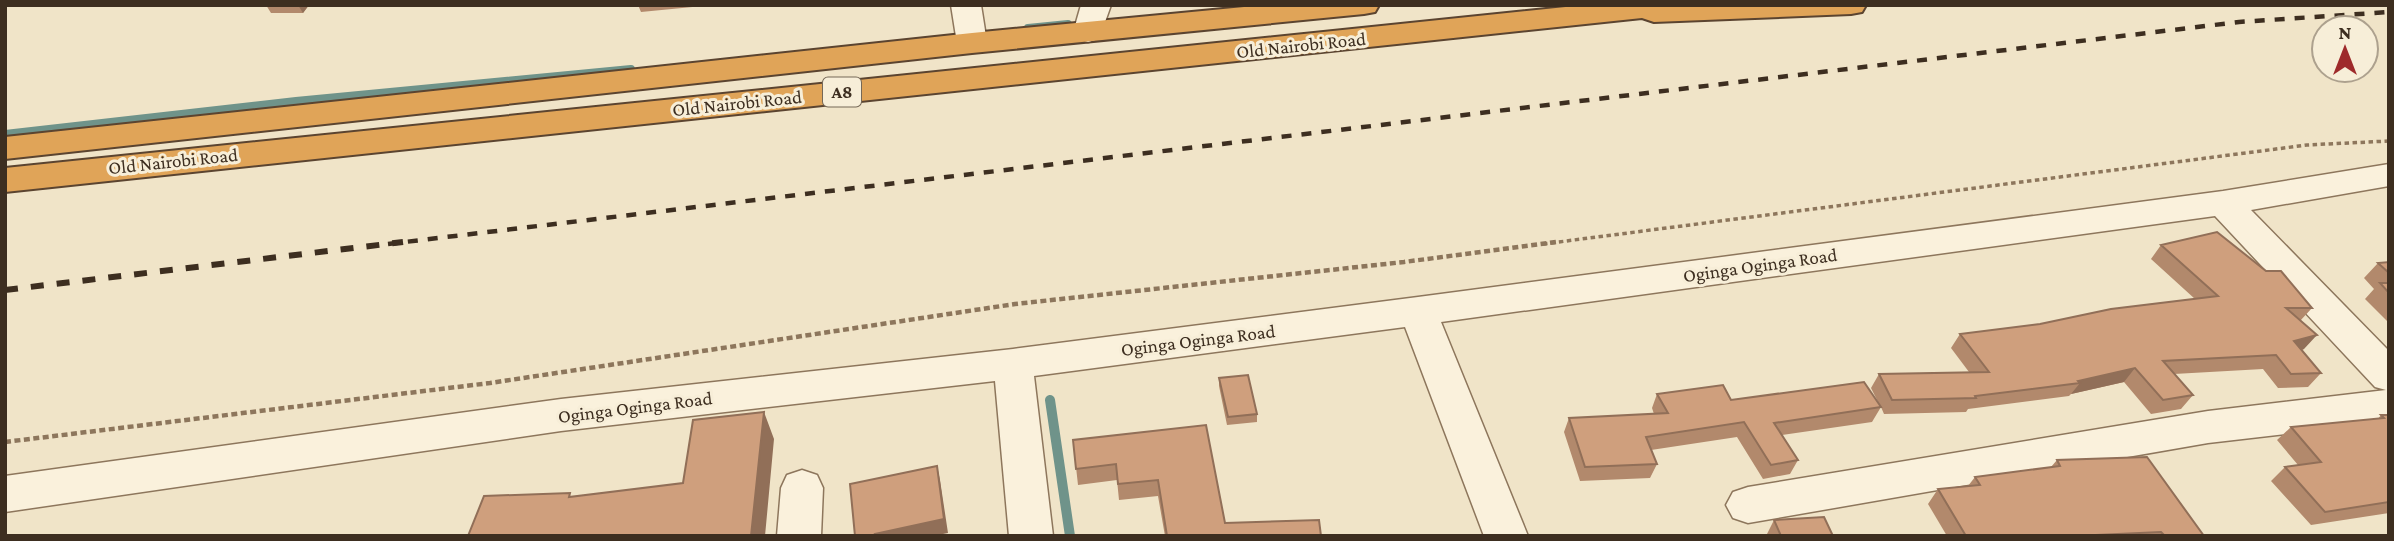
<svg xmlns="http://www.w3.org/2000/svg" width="2394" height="541" viewBox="0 0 2394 541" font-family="'Crimson Pro',serif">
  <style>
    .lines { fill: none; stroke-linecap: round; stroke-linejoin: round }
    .stream-far1 { stroke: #6f938a; stroke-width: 8 }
    .stream { stroke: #6f938a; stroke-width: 10 }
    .minor-casing { stroke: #8d765c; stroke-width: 3 }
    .highway-casing { stroke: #5b4430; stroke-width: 4 }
    .path-far1 { stroke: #8d765c; stroke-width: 3.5; stroke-dasharray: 4.5 3.5; stroke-linecap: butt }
    .path { stroke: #8d765c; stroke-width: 4.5; stroke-dasharray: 6 3.5; stroke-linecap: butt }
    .minor { fill: #faf1dc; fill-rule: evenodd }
    .highway { fill: #e0a458; fill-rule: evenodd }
    .rail-far1 { stroke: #3d2e20; stroke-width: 4.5; stroke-dasharray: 10 10; stroke-linecap: butt }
    .rail { stroke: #3d2e20; stroke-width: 6; stroke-dasharray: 13 13; stroke-linecap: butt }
    .wall { fill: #b2896c }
    .shaded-wall { fill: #916f58 }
    .building { fill: #cf9f7d; stroke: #916f58; stroke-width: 2 }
    .labels { text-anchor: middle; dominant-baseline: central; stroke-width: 6; stroke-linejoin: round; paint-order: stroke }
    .shield { fill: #f7eed8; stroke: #756857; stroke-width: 2 }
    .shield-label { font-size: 18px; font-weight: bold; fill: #3d2e20 }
    .street-label { font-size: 19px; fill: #3d2e20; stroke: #f7eed8 }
  </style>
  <rect width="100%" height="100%" fill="#f0e4c8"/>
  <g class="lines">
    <path class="stream-far1" d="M 1028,28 L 1068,24
      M 5,134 L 296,101 L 631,69"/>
    <path class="stream" d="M 1050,400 L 1070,536"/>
    <defs>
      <path id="minor" d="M 951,5 L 981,5 L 987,43 L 983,49 L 972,52 L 961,49 L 957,43 Z
        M 1081,5 L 1111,5 L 1099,39 L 1088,42 L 1077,39 L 1073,33 Z
        M 2389,164 L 2389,186 L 2251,210 L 2389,351 L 2389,422 L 2208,443 L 1748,523 L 1733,518 L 1726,505 L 1733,492 L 1748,487 L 2208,411 L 2386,390 L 2375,387 L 2215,216 L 1441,322 L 1528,536 L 1484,536 L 1405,327 L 1034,376 L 1053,536 L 1009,536 L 995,381 L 561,431 L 5,512 L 5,476 L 561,399 L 1013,349 L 1418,297 L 2223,191 Z
        M 802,470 L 817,475 L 823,488 L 821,536 L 777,536 L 781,488 L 787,475 Z"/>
      <path id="highway" d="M 1265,5 L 1379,5 L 1375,12 L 1364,14 L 972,53 L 5,159 L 5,137 L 972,33 Z
        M 1585,5 L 1866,5 L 1862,12 L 1851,14 L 1654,22 L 1642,18 L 5,192 L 5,168 Z"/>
    </defs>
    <use href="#minor" class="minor-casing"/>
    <use href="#highway" class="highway-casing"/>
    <path class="path-far1" d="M 1543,244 L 2307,145 L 2389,141"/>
    <path class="path" d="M 5,442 L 490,383 L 1015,304 L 1404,262 L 1556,242"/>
    <use href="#minor" class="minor"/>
    <use href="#highway" class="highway"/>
    <path class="rail-far1" d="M 388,244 L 2239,22 L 2389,12"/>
    <path class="rail" d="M 5,290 L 403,242"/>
  </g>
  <path class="wall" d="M 266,5 L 309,5 L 303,13 L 271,13 Z
    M 638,5 L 713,5 L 641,12 Z
    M 2161,245 L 2312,308 L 2300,321 L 2304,349 L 2302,350 L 2321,373 L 2308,387 L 2278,388 L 2263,369 L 2174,374 L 2193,395 L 2181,409 L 2151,414 L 2124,382 L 2071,394 L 2069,396 L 1968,409 L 1966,412 L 1884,414 L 1881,407 L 1872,422 L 1782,435 L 1798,460 L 1790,474 L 1763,479 L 1737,437 L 1651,450 L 1657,464 L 1650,478 L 1580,481 L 1564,432 L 1569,418 L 1654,414 L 1652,408 L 1657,394 L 1731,400 L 1880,406 L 1871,388 L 1879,374 L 1969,372 L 1951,348 L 1960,334 L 2040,324 L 2195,299 L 2151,259 Z
    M 2389,262 L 2389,323 L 2365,299 L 2374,289 L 2364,278 L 2378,263 Z
    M 1219,378 L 1257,414 L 1257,422 L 1227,425 L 1219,386 Z
    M 2381,415 L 2389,415 L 2389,513 L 2311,525 L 2271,481 L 2285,467 L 2298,465 L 2277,440 L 2291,427 L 2378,419 Z
    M 1206,425 L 1225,523 L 1321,536 L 1165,536 L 1158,496 L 1119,500 L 1117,480 L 1078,485 L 1073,440 Z
    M 2057,460 L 2204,536 L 1947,536 L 1928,504 L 1938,489 L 1968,486 L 1975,477 L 2051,467 Z
    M 1774,520 L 1833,536 L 1766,536 Z"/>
  <path class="shaded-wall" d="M 298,5 L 309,5 L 303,13 Z
    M 2317,335 L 2304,349 L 2281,355 L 2294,341 Z
    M 2135,368 L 2124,382 L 2071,394 L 2080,383 L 2078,381 Z
    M 764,412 L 774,439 L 765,536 L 751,536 Z
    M 937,466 L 940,480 L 948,533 L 933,536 L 876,536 L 875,534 Z"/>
  <path class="building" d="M 2217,232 L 2266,271 L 2281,271 L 2312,308 L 2286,308 L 2317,335 L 2294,341 L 2321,373 L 2291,374 L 2276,355 L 2163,361 L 2193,395 L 2163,400 L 2135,368 L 2078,381 L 2080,383 L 1975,396 L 1976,398 L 1892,400 L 1879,374 L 1989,372 L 1960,334 L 2040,324 L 2111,309 L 2218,296 L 2161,245 Z
    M 2389,262 L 2389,273 L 2378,263 Z
    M 2380,283 L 2389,283 L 2389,293 Z
    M 1248,375 L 1257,414 L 1228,417 L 1219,378 Z
    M 1864,382 L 1881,407 L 1774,423 L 1798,460 L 1771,465 L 1744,422 L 1646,437 L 1657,464 L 1585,467 L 1569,418 L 1668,413 L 1657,394 L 1723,385 L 1731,400 Z
    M 764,412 L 751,536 L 468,536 L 484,496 L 570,493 L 569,497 L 683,483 L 693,420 Z
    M 2381,415 L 2389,415 L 2389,502 L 2325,512 L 2285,467 L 2321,462 L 2291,427 L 2384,418 Z
    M 1206,425 L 1225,523 L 1319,520 L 1321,536 L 1167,536 L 1158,480 L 1118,484 L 1116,464 L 1076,469 L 1073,440 Z
    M 2147,457 L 2204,536 L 2165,536 L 2161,532 L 2074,536 L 1966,536 L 1938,489 L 1980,485 L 1975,477 L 2060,466 L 2057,460 Z
    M 937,466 L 944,519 L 875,534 L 876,536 L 855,536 L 850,484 Z
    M 1824,517 L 1833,536 L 1781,536 L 1774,520 Z"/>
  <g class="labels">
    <rect class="shield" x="823" y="77.5" width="38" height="29" rx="5"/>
    <g class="shield-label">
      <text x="842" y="92">A8</text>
    </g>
    <g class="street-label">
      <text transform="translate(1301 45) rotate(-6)">Old Nairobi Road</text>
      <text transform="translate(737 103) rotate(-6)">Old Nairobi Road</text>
      <text transform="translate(173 161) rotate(-6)">Old Nairobi Road</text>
      <text transform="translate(1760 265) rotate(-8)">Oginga Oginga Road</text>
      <text transform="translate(1198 340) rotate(-7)">Oginga Oginga Road</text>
      <text transform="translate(635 407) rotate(-7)">Oginga Oginga Road</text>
    </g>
  </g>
  <rect width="2394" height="541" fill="none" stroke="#3d2e20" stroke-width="14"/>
  <g transform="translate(2345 49)"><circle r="33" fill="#f7eed8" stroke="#ada18e" stroke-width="2"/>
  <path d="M0-5L12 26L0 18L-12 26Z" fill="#9e2a2b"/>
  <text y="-10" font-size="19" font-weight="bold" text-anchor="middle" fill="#3d2e20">N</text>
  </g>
</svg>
